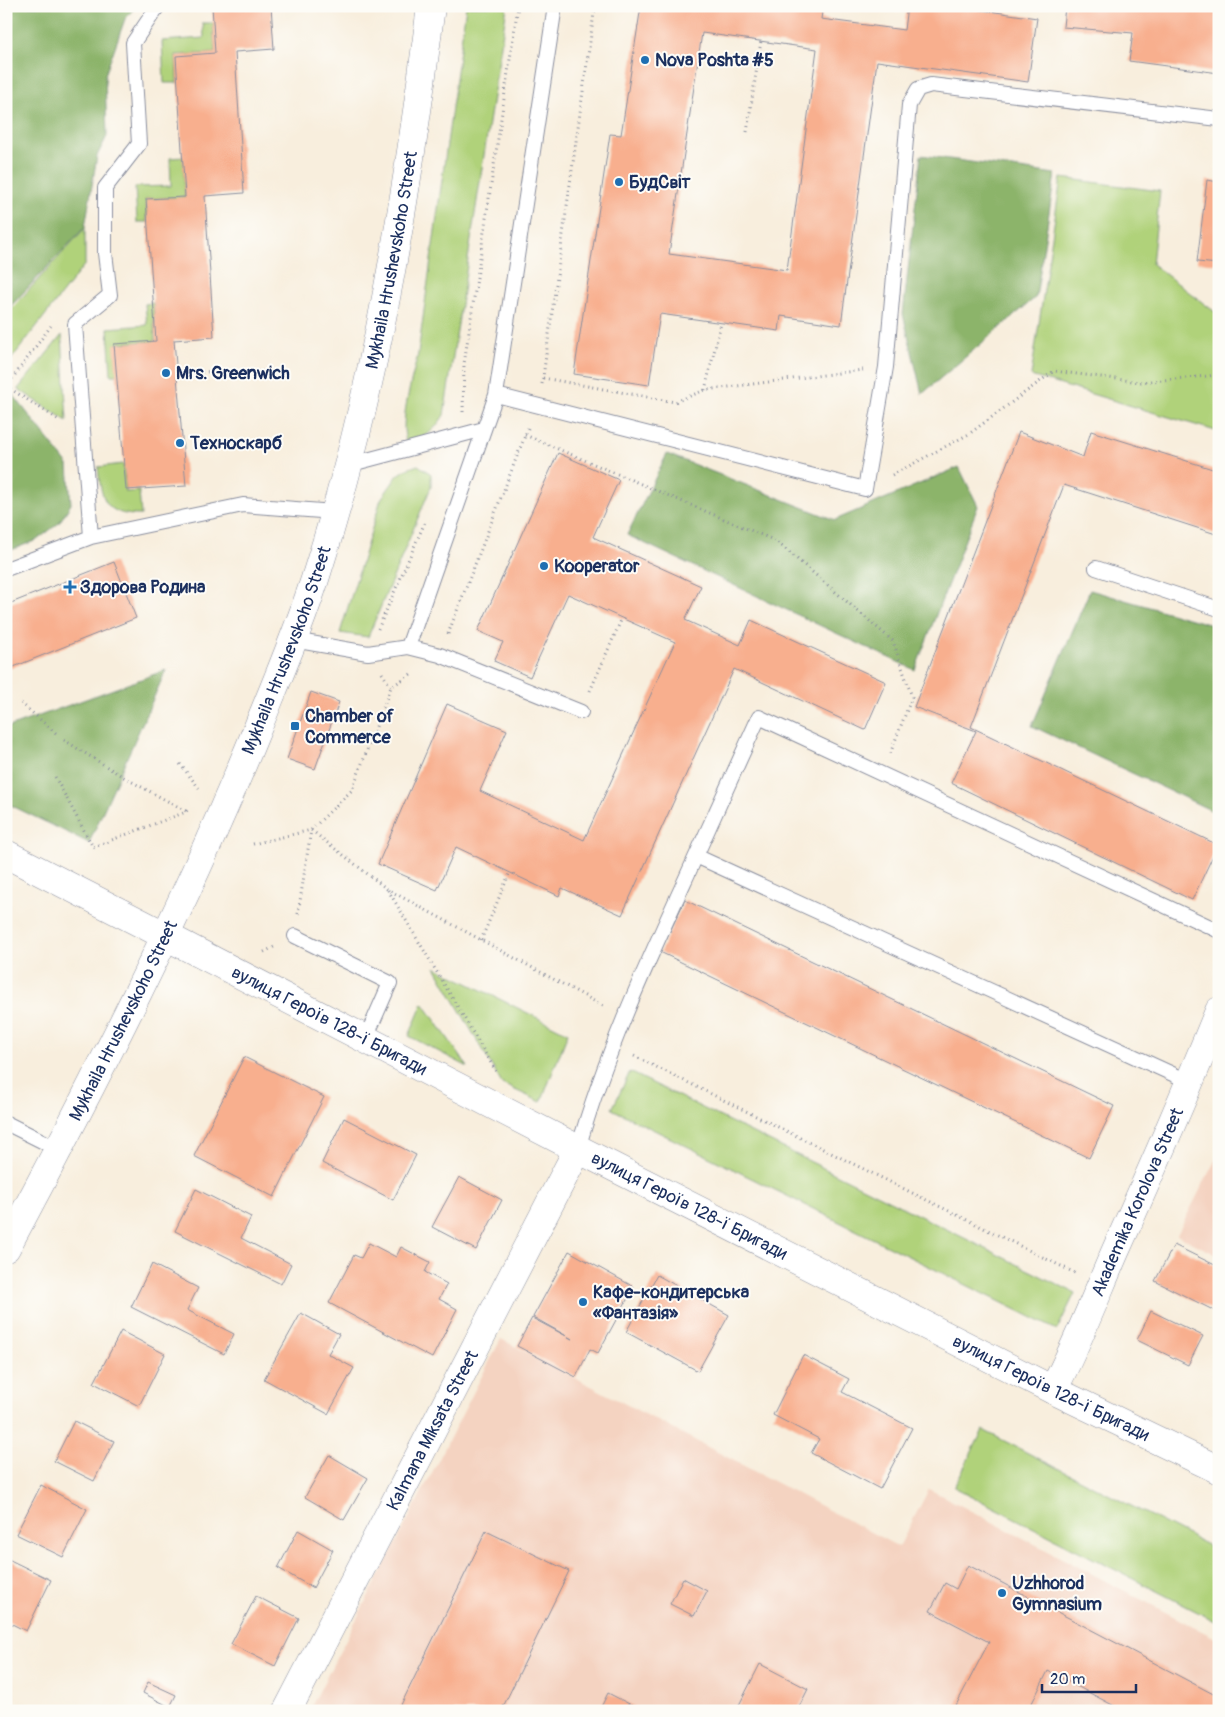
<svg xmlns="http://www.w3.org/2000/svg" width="1225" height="1717" viewBox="0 0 1225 1717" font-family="Pangolin,sans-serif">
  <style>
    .built { fill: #f4d3c1 }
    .green { fill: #b0d27a; stroke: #66806c }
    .forest { fill: #8cb46a; stroke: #547264 }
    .building { fill: #f8af8e; fill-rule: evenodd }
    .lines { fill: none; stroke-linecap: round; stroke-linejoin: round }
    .lane-casing { stroke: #8a8e9e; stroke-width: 16 }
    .street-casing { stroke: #8a8e9e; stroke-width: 29 }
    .secondary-casing { stroke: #8a8e9e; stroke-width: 29 }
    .path { stroke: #8a8e9e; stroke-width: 3; stroke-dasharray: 1 4; stroke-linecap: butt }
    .lane { stroke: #fff; stroke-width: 14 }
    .street { stroke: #fff; stroke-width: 28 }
    .secondary { stroke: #fff; stroke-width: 28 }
    .poi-dot { fill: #1f6fb2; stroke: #fdfcf7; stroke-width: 2 }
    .labels { text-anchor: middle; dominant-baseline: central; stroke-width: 4; stroke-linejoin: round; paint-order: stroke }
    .poi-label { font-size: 18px; font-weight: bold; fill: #1b2f5e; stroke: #fdfcf7; text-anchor: start }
    .street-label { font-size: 18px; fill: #1b2f5e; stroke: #fdfcf7 }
  </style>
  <rect width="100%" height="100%" fill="#fdfcf7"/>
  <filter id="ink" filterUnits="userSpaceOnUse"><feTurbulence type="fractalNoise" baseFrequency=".02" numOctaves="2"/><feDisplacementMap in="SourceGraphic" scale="10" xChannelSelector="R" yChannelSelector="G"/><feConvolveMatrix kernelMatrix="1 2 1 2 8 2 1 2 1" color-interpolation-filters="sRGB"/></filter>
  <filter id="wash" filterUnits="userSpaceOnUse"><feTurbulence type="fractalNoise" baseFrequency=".0096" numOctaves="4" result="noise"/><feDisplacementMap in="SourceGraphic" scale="20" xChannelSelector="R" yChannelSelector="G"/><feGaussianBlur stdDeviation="1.12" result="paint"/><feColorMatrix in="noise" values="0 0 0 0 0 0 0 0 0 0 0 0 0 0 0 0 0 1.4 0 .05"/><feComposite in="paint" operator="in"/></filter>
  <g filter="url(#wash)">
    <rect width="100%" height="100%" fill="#f8eedd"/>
    <path class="built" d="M 1219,1153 L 1219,1256 L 1177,1235 Z
      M 501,1339 L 899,1547 L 929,1489 L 1219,1640 L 1219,1711 L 309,1711 Z"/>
    <path class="green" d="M 466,6 L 507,6 L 444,415 C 436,428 423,443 406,441 C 399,420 413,376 418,354 Z
      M 203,23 L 213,23 L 215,53 L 176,55 L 177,83 L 164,83 L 162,41 L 204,38 Z
      M 183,157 L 185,197 L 146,199 L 147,222 L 137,222 L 135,187 L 171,186 L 170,158 Z
      M 1061,178 L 1160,191 L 1152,264 L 1219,315 L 1219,432 L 1031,376 Z
      M 85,228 L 85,264 L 6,366 L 6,315 Z
      M 153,303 L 155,341 L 117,343 L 118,375 L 111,375 L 108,328 L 147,325 L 145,304 Z
      M 62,335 L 67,421 L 18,389 Z
      M 123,464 L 126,492 L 139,491 L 141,515 C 104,516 101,498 98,467 Z
      M 418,465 L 431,474 L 431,487 L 368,637 L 340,633 L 381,499 L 398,475 L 407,469 Z
      M 435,967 L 568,1033 L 541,1102 L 502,1084 Z
      M 423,1003 L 468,1067 L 409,1036 Z
      M 630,1072 L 1075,1293 L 1057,1330 L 612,1109 Z
      M 983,1430 L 1219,1551 L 1219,1623 L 954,1487 Z"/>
    <path class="forest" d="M 6,6 L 136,6 L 125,19 L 105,75 L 107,136 L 97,156 L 85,227 L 10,307 L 6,225 Z
      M 921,155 L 1055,174 L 1036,297 L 922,394 L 903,314 Z
      M 11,392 L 68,465 L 71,504 L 59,523 L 37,540 L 6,552 L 6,398 Z
      M 667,454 L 835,520 L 959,467 L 978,506 L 915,670 L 627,535 Z
      M 1090,590 L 1219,627 L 1219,814 L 1032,726 Z
      M 166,670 L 89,843 L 6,803 L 6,728 Z"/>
    <g id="blocks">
      <path class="building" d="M 212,6 L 271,6 L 274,49 L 235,52 L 244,193 L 205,196 L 214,337 L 174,340 L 186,486 L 126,490 L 114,344 L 156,341 L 146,199 L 185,197 L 176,56 L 215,53 Z
        M 641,6 L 823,6 L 821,19 L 904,30 L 907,6 L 954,6 L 1037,18 L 1028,82 L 877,61 L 841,325 L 781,316 L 779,331 L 660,314 L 649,385 L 574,374 L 610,134 L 621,135 ZM 702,33 L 817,49 L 787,270 L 669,254 Z
        M 1065,6 L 1188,6 L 1219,11 L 1219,73 L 1129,61 L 1133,33 L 1063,27 Z
        M 1207,180 L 1219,182 L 1219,264 L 1197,262 Z
        M 1091,431 L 1219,471 L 1219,535 L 1064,485 L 971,727 L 1218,845 L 1192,900 L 951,783 L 976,731 L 914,707 L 1019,432 L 1083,457 Z
        M 558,453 L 619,480 L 593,537 L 701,586 L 685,620 L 740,645 L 751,620 L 886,682 L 865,730 L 734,669 L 622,915 L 562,888 L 559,896 L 456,847 L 437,890 L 378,864 L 447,704 L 507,730 L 480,791 L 584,840 L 675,642 L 568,594 L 530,677 L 494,661 L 503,642 L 478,631 Z
        M 114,562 L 136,618 L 6,670 L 6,605 Z
        M 311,692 L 339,702 L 315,769 L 287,759 Z
        M 685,900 L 1114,1106 L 1089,1158 L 660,952 Z
        M 244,1057 L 324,1097 L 274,1197 L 194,1156 Z
        M 344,1118 L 416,1155 L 393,1200 L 322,1163 Z
        M 459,1177 L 502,1200 L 476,1250 L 432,1227 Z
        M 196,1189 L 251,1217 L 241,1238 L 291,1264 L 281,1284 L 175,1231 Z
        M 369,1243 L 396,1257 L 401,1247 L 430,1262 L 425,1272 L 447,1284 L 439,1299 L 457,1309 L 432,1358 L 329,1303 L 354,1255 L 361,1258 Z
        M 1174,1245 L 1219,1267 L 1219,1313 L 1155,1281 Z
        M 569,1251 L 634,1287 L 598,1353 L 590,1349 L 576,1377 L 517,1346 L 532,1318 L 572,1339 L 533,1317 Z
        M 152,1264 L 198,1288 L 187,1310 L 234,1334 L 224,1354 L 131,1307 Z
        M 657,1275 L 729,1315 L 698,1371 L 626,1332 Z
        M 1151,1311 L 1203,1336 L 1188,1365 L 1137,1340 Z
        M 301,1313 L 339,1334 L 328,1354 L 354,1368 L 328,1414 L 264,1379 Z
        M 121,1331 L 165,1354 L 139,1406 L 94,1383 Z
        M 803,1355 L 849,1379 L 842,1392 L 912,1428 L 880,1489 L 811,1453 L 819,1439 L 773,1415 Z
        M 74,1421 L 114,1441 L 94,1481 L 54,1461 Z
        M 329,1455 L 368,1478 L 344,1520 L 305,1497 Z
        M 41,1485 L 87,1509 L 63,1557 L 16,1534 Z
        M 298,1530 L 333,1550 L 313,1588 L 278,1568 Z
        M 486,1531 L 569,1571 L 501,1711 L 398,1711 Z
        M 6,1558 L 51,1580 L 26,1631 L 6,1621 Z
        M 968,1565 L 1219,1697 L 1219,1711 L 1124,1711 L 1048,1671 L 1028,1711 L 953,1711 L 989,1642 L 930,1611 L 945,1583 L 956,1589 Z
        M 683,1578 L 707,1591 L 694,1616 L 670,1604 Z
        M 256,1596 L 299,1618 L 275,1666 L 231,1644 Z
        M 760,1664 L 808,1689 L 797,1711 L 736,1711 Z
        M 148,1682 L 176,1695 L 170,1707 L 143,1693 Z
        M 608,1693 L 643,1711 L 599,1711 Z"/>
    </g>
  </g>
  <g filter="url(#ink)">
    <use href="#blocks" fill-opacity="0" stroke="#8a8e9e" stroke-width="1"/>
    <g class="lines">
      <defs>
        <path id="lane" d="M 158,6 L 133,43 L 139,144 L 105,188 L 105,253 L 110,295 L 75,324 L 91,537 L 243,505 L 334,512
          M 496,395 L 865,489 L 886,367 L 909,105 L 918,89 L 931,85 L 1219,119
          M 348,465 L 484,429
          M 1096,568 L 1219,609
          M 6,569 L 91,537
          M 293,640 L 368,653 L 408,647 L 496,395 L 555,6
          M 408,647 L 440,655 L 581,712
          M 696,856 L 759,717 L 1219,931
          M 295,936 L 390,983 L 365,1040
          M 6,1123 L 58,1149
          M 578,1149 C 607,1047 652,953 696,856 L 1190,1082"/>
        <g id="street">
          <path d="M 6,854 L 164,935"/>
          <path id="s1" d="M 1053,1390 C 1077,1345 1095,1298 1115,1252 C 1151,1172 1186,1092 1219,1011"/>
          <path id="s2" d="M 287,1711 L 578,1149"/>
        </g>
        <g id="secondary">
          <path id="s3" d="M 164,935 L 578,1149 L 1053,1390 L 1219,1470"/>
          <path id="s4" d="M 6,1248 C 97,1078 185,906 258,727 C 278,678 299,629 315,579 C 375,393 407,199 431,6"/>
        </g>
      </defs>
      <use href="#lane" class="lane-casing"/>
      <use href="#street" class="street-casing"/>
      <use href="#secondary" class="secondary-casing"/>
      <path class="path" d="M 747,132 L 761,41
        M 6,368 L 7,386
        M 177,372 L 276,371
        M 543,378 L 675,402 L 705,390 L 863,370
        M 542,384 L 595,6
        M 6,386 L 59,420
        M 6,387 L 51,326
        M 705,390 L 721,323
        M 463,412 L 464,364 L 518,6
        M 525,435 L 776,541 L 893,641 L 912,697 L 890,754
        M 892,475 L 969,434 L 1054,371 L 1140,382 L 1219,375
        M 378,629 L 425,522
        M 448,634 L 528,428
        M 382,673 L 391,687
        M 590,691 L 622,618
        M 21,703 L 57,734
        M 64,740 L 125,778 L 186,811
        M 180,764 L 199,788
        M 55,777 L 93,847 L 186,812 L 189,807
        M 253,844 L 311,830 L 387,889 L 605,1007
        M 388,890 L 497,1073
        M 298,914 L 311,830 L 352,790 L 391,687 L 414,672
        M 481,940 L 510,872
        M 264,952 L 276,946
        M 634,1056 L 1075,1273"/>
      <use href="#lane" class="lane"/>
      <use href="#street" class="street"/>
      <use href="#secondary" class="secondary"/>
    </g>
  </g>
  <g class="poi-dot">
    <circle cx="645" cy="60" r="5"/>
    <circle cx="619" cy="182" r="5"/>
    <circle cx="166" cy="373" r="5"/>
    <circle cx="180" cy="443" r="5"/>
    <circle cx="544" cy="566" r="5"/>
    <path d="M67.5 579.5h5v5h5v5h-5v5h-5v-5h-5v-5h5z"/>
    <rect x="290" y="721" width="10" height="10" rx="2.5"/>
    <circle cx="583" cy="1302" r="5"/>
    <circle cx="1002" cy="1593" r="5"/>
  </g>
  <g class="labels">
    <g class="poi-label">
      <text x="655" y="60">Nova Poshta #5</text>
      <text x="629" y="182">БудСвiт</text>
      <text x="176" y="373">Mrs. Greenwich</text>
      <text x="190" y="443">Техноскарб</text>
      <text x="554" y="566">Kooperator</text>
      <text x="80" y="587">Здорова Родина</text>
      <text x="305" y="716">Chamber of<tspan x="305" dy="21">Commerce</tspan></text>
      <text x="593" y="1292">Кафе-кондитерська<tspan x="593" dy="21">«Фантазія»</tspan></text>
      <text x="1012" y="1583">Uzhhorod<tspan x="1012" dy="21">Gymnasium</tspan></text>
    </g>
    <g class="street-label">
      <text stroke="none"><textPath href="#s4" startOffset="1066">Mykhaila Hrushevskoho Street</textPath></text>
      <text stroke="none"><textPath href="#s4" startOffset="661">Mykhaila Hrushevskoho Street</textPath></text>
      <text stroke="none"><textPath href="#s4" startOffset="256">Mykhaila Hrushevskoho Street</textPath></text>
      <text stroke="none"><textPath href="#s3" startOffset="186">вулиця Героїв 128-ї Бригади</textPath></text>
      <text stroke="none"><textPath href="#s1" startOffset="206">Akademika Korolova Street</textPath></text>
      <text stroke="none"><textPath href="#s3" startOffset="591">вулиця Героїв 128-ї Бригади</textPath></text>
      <text stroke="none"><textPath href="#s3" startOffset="996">вулиця Героїв 128-ї Бригади</textPath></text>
      <text stroke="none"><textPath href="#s2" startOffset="316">Kalmana Miksata Street</textPath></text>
    </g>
  </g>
  <rect width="1225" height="1717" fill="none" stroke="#fdfcf7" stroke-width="25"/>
  <path d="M1042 1684v8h94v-8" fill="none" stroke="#1b2f5e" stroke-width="2.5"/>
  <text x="1050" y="1684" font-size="15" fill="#1b2f5e" stroke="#fdfcf7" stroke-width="4" paint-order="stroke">20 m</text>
</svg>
